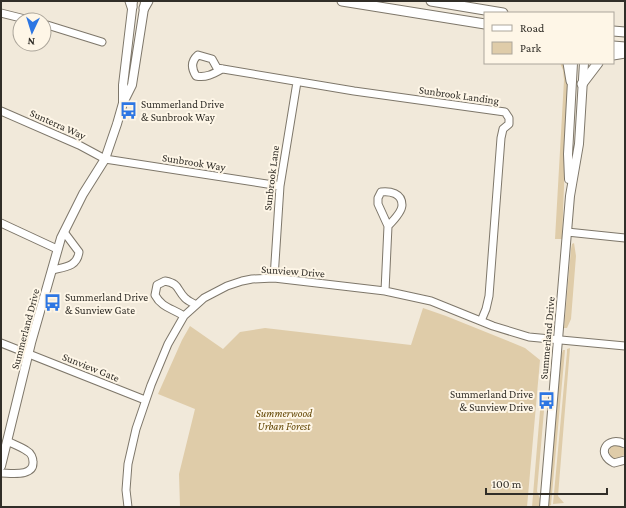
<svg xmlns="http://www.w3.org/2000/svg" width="626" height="508" viewBox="0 0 626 508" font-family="'Crimson Pro',serif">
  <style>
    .green { fill: #dfcca9 }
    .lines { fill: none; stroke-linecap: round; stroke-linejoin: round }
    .minor-casing { stroke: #7e776a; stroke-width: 9 }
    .tertiary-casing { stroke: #7e776a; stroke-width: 10 }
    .secondary-casing { stroke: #7e776a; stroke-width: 11 }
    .minor { stroke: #fff; stroke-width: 7 }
    .tertiary { stroke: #fff; stroke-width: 8 }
    .secondary { stroke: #fff; stroke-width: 9 }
    .labels { text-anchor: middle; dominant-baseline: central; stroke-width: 4; stroke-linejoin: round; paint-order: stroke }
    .street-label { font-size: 11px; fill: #312e28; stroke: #fef6e7 }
    .poi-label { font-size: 11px; fill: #312e28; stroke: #fef6e7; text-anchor: start }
    .park-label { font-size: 11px; font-style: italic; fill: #644806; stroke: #fef6e7 }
  </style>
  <rect width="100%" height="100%" fill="#f1e9da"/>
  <path class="green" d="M 560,63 L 564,63 L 568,82 L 562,239 L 555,239 L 564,80 L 563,70 Z
    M 574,243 L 576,256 L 571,319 L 567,328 L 564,328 L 571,249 L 572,244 Z
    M 423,308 L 446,316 L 513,343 L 525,348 L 540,360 L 527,507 L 180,507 L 179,474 L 195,409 L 158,394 L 182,340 L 190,326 L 223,349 L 240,332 L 265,328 L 411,345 Z
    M 570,348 L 558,496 L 564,503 L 553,504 L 567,352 L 567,349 Z
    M 563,350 L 565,350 L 551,505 L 549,506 L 548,502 L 561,356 Z
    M 541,399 L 545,399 L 537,491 L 540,499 L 539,507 L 532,507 Z
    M 614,445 L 620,445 L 625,450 L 625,454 L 618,459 L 612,458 L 609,453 L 610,447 Z"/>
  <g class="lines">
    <defs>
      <path id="minor" d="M 1,13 L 29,20
        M 44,24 L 102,42
        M 222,69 C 213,74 206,78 196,76 C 191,68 191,61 198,55 L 212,59 L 217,68 L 354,91 L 505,112 L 509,118 L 509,124 L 503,129 L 501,138 L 489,296 L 486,309 L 481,321
        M 1,111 L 79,145 L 105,159 L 280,186
        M 1,223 L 57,249
        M 567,232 L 625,238
        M 52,270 C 65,267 77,267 79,252 L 64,232
        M 274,278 L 280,186 L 297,82
        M 385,291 L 388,226 L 378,204 L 378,198 L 381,192 C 390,191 402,193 402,205 C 402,212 393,221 388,226
        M 184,316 C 172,308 162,308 155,295 L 157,285 L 165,281 C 180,284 176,289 185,298 C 188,301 193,303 196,305
        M 1,343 L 145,400
        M 625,444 C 607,435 595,454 614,463 L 625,460
        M 1,473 C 11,473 34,477 33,462 C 33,458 31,453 27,451 C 21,447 13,444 7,441
        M 128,507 L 126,490 L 128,464 L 136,429 L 151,385 L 168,344 L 184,316 L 204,298 L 227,286 L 242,281 L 252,279 L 274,278 L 385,291 L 431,301 L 493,326 L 529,337 L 625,346"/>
      <path id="tertiary" d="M 123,102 L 123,85 L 133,1
        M 569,179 L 568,154 L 573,63
        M 1,466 L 31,343 L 61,238 L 83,194 L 105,159 L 117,124 L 123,103 L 132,85 L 145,2
        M 544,507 L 570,196 L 579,144 L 584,63"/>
      <path id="secondary" d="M 130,1 L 132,7
        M 342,1 L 485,24
        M 431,1 L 503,13
        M 144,8 L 148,1
        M 613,31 L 625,32
        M 613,46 L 625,47
        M 613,55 L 625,53
        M 568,63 L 571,81
        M 582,84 L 598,63"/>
    </defs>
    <use href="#minor" class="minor-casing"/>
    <use href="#tertiary" class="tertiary-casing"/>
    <use href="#secondary" class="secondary-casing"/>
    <use href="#minor" class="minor"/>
    <use href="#tertiary" class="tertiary"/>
    <use href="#secondary" class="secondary"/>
  </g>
  <defs>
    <symbol id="bus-bare" viewBox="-9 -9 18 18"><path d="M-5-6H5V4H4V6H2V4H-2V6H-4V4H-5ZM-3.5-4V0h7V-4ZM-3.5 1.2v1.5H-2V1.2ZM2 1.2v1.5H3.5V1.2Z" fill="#2d76e3" stroke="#fef6e7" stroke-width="2.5" paint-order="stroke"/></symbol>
  </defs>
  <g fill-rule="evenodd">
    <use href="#bus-bare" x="116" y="98" width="25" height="25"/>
    <use href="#bus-bare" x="40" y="290" width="25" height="25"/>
    <use href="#bus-bare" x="534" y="388" width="25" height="25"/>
  </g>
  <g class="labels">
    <g class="street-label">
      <text transform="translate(459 95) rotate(8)">Sunbrook Landing</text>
      <text transform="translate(58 124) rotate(24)">Sunterra Way</text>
      <text transform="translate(194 162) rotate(9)">Sunbrook Way</text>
      <text transform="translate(271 178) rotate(-83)">Sunbrook Lane</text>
      <text transform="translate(293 271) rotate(4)">Sunview Drive</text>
      <text transform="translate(25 329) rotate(-75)">Summerland Drive</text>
      <text transform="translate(547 338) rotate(-85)">Summerland Drive</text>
      <text transform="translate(91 367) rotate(22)">Sunview Gate</text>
    </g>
    <g class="poi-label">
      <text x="141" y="104">Summerland Drive<tspan x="141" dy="13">&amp; Sunbrook Way</tspan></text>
      <text x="65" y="297">Summerland Drive<tspan x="65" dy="13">&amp; Sunview Gate</tspan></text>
      <text x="533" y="394" text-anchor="end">Summerland Drive<tspan x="533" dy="13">&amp; Sunview Drive</tspan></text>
    </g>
    <g class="park-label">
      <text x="284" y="413">Summerwood<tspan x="284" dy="13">Urban Forest</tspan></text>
    </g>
  </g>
  <rect width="626" height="508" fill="none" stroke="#312e28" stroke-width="4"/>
  <rect x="484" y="12" width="130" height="52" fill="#fef6e7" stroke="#aca69b"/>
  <rect x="492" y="25" width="20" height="6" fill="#ffffff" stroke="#aca69b"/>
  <text x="520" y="32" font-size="12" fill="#312e28">Road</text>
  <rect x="492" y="42" width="20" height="12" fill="#dfcca9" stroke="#aca69b"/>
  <text x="520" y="52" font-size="12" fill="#312e28">Park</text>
  <g transform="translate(32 32) rotate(184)"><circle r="19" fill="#fef6e7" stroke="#aca69b"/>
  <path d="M0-3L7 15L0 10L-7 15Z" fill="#2d76e3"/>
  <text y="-6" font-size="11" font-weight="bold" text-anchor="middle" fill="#312e28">N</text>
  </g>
  <path d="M486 488v6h121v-6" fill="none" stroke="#312e28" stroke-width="2"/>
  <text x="492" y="488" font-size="12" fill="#312e28" stroke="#fef6e7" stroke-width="3" paint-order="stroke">100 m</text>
</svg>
